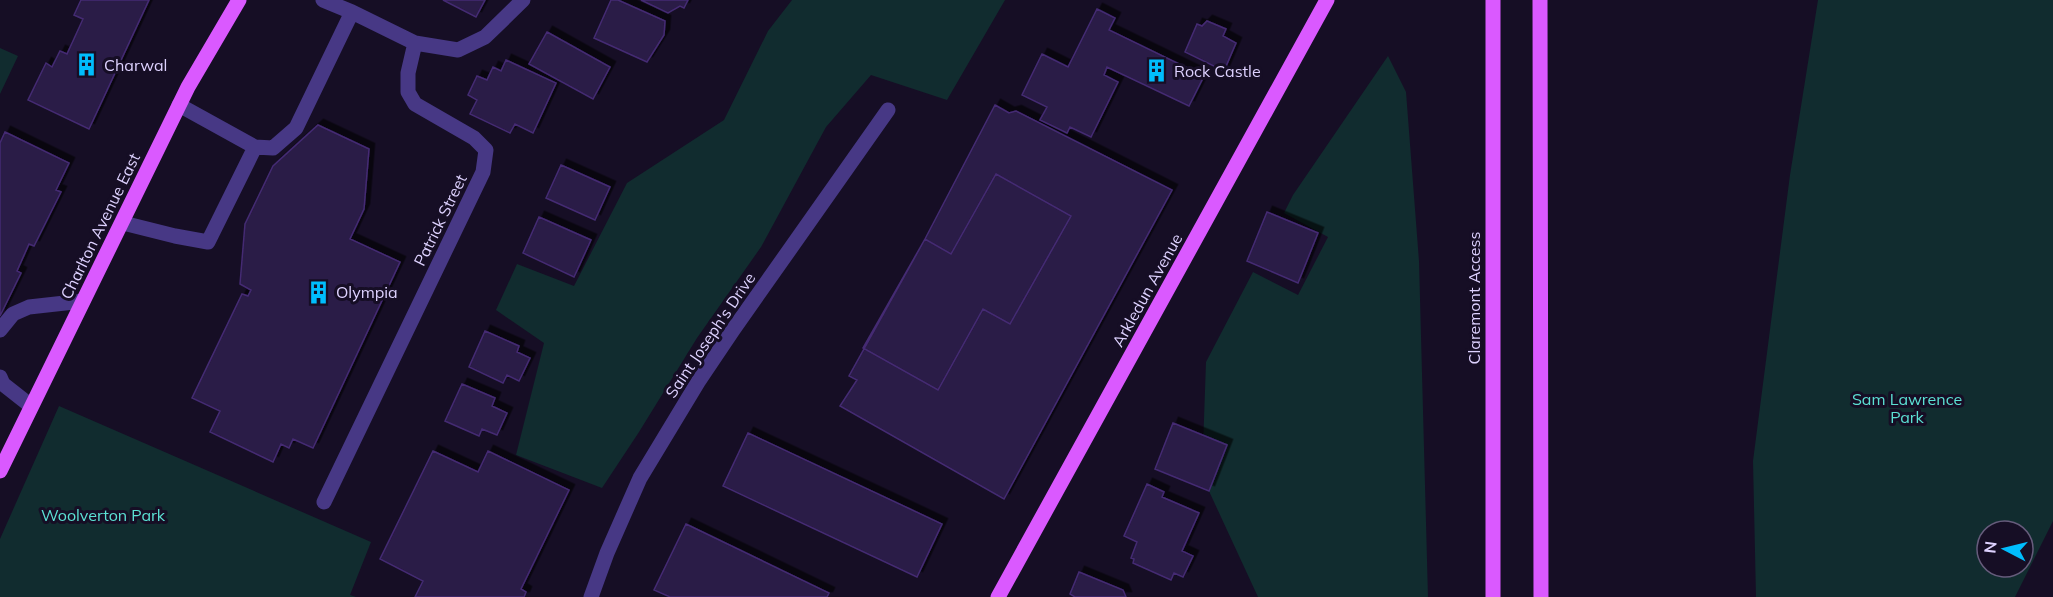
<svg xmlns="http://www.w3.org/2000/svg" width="2053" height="597" viewBox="0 0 2053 597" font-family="Mulish,sans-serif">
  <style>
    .green { fill: #112c2f; fill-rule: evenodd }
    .building { fill: #2a1a46; stroke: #442c73; stroke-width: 1.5; filter: url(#shadow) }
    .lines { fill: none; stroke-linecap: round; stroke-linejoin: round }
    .minor { stroke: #473885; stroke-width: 15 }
    .major { stroke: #da59ff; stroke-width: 15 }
    .labels { text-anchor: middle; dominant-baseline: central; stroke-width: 6; stroke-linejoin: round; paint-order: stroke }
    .poi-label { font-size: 16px; fill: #ded2ff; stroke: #160e25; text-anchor: start }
    .street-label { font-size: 16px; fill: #ded2ff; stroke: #160e25 }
    .park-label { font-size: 16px; fill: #5ce1d4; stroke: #160e25 }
  </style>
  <defs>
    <filter id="shadow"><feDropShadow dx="5.5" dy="-5.5" stdDeviation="0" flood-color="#0009"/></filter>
  </defs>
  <rect width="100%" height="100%" fill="#160e25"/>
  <path class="green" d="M 792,0 L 1005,0 L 947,100 L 871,75 L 826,127 L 761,247 L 697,338 L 639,432 L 602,488 L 516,455 L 544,343 L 496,310 L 517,264 L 574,286 L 627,183 L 724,120 L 768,31 Z
    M 1818,0 L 2053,0 L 2053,521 L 2015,597 L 1756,597 L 1753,461 L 1790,175 ZM 1987,531 L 2023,531 L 2023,567 L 1987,567 Z
    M 0,48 L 18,56 L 0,94 Z
    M 1388,56 L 1406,92 L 1419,261 L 1428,597 L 1258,597 L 1202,476 L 1206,362 L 1253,272 L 1298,295 L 1328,237 L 1284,213 L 1293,195 Z
    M 59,406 L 371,542 L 350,595 L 356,597 L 0,597 L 0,539 Z"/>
  <path class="building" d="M 81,0 L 149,0 L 89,129 L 28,100 L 46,63 L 52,67 L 60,51 L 67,54 L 83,19 L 74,15 Z
    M 443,0 L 485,0 L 476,17 Z
    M 611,0 L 618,0 L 665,21 L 664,35 L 647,62 L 594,38 Z
    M 641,0 L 688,0 L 684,8 L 680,6 L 668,13 Z
    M 1097,9 L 1115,18 L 1109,30 L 1204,76 L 1189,106 L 1107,67 L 1104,75 L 1118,82 L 1091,137 L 1070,127 L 1067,133 L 1040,120 L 1047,107 L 1022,95 L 1042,54 L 1068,67 Z
    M 1207,21 L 1226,29 L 1223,36 L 1236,43 L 1224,71 L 1185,52 L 1197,24 L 1202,26 Z
    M 547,32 L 610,67 L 593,99 L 529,64 Z
    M 506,60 L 556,83 L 533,133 L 515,124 L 510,133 L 470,114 L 477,100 L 468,95 L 477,76 L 487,80 L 493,67 L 501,71 Z
    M 995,105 L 1009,113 L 1016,111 L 1172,190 L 1004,499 L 840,406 L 857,380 L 849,376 L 925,239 Z
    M 318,125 L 369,149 L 364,209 L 350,239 L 400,262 L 313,448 L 293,439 L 289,448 L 281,444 L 273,462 L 210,432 L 220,411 L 192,398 L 242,294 L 248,296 L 251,290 L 240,284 L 245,224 L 273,166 Z
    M 5,132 L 69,163 L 56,190 L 61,192 L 34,246 L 29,244 L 17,271 L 21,273 L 0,316 L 0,143 Z
    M 561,165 L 610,187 L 595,220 L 546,198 Z
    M 996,174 L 1071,216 L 1010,324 L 983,309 L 938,390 L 863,348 L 925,239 L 951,254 Z
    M 1267,212 L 1318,233 L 1298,283 L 1247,261 Z
    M 539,217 L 591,240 L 574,277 L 523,253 Z
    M 485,331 L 519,346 L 517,352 L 530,358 L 519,381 L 507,375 L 503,383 L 469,367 Z
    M 462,384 L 495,398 L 492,406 L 507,413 L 497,435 L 482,429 L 479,436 L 445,421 Z
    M 1173,423 L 1227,445 L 1209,491 L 1155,469 Z
    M 748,433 L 942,524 L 917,577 L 723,486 Z
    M 433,451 L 478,472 L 488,451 L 569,490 L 521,589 L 526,592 L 524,597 L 415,597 L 423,581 L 380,559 Z
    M 1147,484 L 1164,492 L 1162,497 L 1199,513 L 1182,551 L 1193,556 L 1183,577 L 1174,573 L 1171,580 L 1133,563 L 1134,559 L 1131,558 L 1137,542 L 1124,536 Z
    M 686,524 L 829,593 L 827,597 L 670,597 L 654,590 Z
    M 1079,572 L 1123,590 L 1126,597 L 1075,597 L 1070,594 Z"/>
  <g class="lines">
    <path class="minor" d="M 323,0 L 352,12 L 415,43 L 458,50 L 485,37 L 523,0
      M 179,105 L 255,147 L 273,148 L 296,128 L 352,12
      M 123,223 L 175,236 L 208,242 L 255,147
      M 0,330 L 13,314 L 29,307 L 83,301
      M 0,377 L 3,384 L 31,406
      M 324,502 L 483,172 L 486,150 L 474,138 L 415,104 L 408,92 L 408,73 L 415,43
      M 591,597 L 607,553 L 640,478 L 698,382 L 733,330 L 888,110"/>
    <path class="major" d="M 1493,0 L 1493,597
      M 1540,0 L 1541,597
      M 0,471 L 188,87 L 239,0
      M 998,597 L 1327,0"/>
  </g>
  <defs>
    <symbol id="building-bare" viewBox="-9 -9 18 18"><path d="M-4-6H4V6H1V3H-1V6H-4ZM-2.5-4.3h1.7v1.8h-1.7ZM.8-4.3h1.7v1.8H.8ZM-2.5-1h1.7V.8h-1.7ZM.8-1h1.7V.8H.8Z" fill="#00bdfd" stroke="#160e25" stroke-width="2.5" paint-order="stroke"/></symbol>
  </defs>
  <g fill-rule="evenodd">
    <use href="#building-bare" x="70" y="48" width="33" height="33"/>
    <use href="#building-bare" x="1140" y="54" width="33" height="33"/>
    <use href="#building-bare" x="302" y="276" width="33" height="33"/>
  </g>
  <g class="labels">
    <g class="poi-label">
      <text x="104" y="65">Charwal</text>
      <text x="1174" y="71">Rock Castle</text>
      <text x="336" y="292">Olympia</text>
    </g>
    <g class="street-label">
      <text transform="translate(440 220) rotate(-64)">Patrick Street</text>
      <text transform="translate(100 226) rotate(-64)">Charlton Avenue East</text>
      <text transform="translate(1147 290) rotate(-61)">Arkledun Avenue</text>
      <text transform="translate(1474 298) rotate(-90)">Claremont Access</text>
      <text transform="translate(710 335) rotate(-56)">Saint Joseph's Drive</text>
    </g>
    <g class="park-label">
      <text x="1907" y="399">Sam Lawrence<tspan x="1907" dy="18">Park</tspan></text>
      <text x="103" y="515">Woolverton Park</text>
    </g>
  </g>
  <g transform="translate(2005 549) rotate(277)"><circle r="28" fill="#160e25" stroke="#665c7c" stroke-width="1.5"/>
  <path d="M0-4.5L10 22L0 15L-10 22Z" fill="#00bdfd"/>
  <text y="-9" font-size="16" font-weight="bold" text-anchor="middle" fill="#ded2ff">N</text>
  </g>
</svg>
